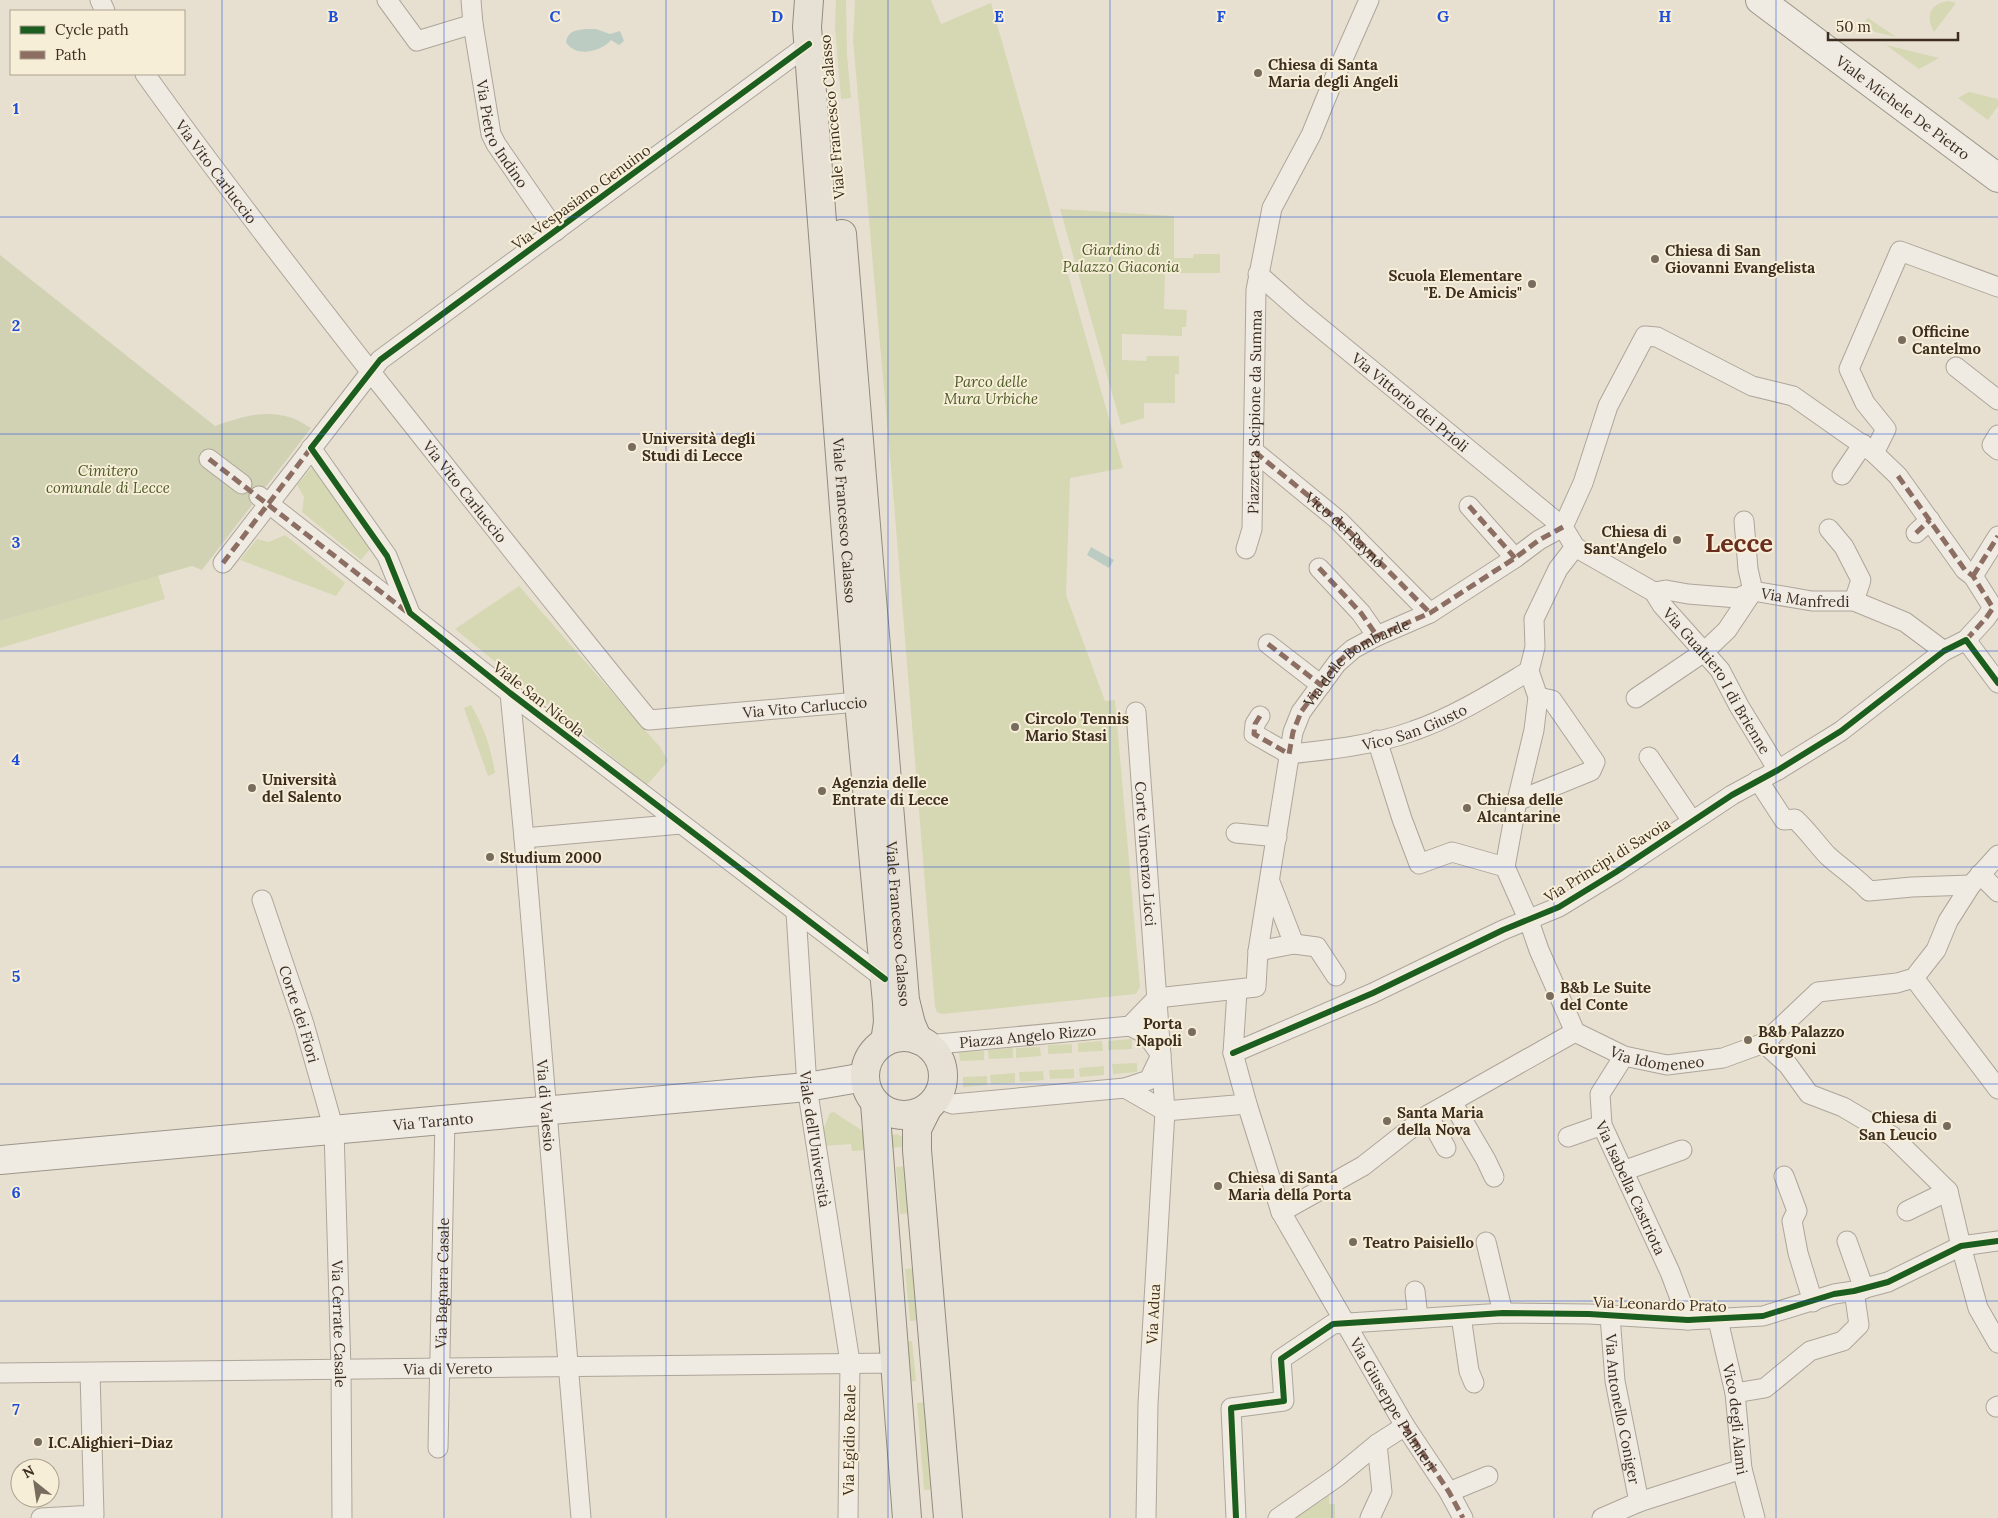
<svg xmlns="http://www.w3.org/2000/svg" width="1998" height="1518" viewBox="0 0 1998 1518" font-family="Lora,serif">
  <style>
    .green { fill: #d6d7b3 }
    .cemetery { fill: #d1d1b3 }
    .water { fill: #bcccc2 }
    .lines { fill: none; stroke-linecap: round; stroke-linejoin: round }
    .street-casing { stroke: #ada599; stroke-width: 21 }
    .secondary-casing { stroke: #9c958a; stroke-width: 30 }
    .primary-casing { stroke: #928b80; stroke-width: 30 }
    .street { stroke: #efebe3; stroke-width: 19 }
    .secondary { stroke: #efebe3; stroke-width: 28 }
    .primary { stroke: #e6e1d4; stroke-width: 28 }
    .quiet { stroke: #8d6e63; stroke-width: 5; stroke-dasharray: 10 5; stroke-linecap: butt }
    .cycleway-casing { stroke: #f7eed8; stroke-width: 9 }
    .cycleway { stroke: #1b5e20; stroke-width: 6 }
    .grid { fill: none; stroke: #1d4ed8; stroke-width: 1; stroke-opacity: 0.55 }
    .poi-dot { fill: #786c5e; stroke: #f7eed8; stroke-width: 2 }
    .labels { text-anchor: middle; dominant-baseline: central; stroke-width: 4; stroke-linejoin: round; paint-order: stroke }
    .poi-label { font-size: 15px; font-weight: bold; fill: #3d2e20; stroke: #f7eed8; text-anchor: start }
    .street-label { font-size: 15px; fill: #3d2e20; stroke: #f7eed8 }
    .park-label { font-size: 15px; font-style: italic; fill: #4d5a26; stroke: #f7eed8 }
    .town-label { font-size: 25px; font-weight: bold; fill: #6b2e1e; stroke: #f7eed8 }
    .grid-label { font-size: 16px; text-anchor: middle; font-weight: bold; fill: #1d4ed8; stroke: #f7eed8; stroke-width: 4; stroke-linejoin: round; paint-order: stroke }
  </style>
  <rect width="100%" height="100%" fill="#e7e0d1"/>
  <path class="green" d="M 836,0 L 846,0 L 847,55 L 851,98 L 841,99 L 835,27 Z
    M 855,0 L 931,0 L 941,24 L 991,3 L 1123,468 L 1070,478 L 1066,595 L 1105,701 L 1115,700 L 1140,987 L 1136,994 L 942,1014 L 937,1012 L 935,1007 L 892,479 L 853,40 Z
    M 1948,1 L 1956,3 L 1934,32 C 1925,17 1930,3 1948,1 Z
    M 1868,18 L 1896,37 L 1859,28 Z
    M 1886,45 L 1939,58 L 1919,69 Z
    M 1969,92 L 1998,99 L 1998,106 L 1988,120 L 1958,98 Z
    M 1060,209 L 1174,216 L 1174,258 L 1193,258 L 1194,254 L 1220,254 L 1220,273 L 1165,273 L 1164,309 L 1187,310 L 1186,327 L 1182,327 L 1182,336 L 1122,334 L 1122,360 L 1146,361 L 1147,356 L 1179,356 L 1179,374 L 1175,374 L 1175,403 L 1144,403 L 1144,418 L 1121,425 Z
    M 313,466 L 371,548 L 361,560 L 302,512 L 304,497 L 297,485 Z
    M 285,535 L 345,583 L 336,596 L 240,560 L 257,539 L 269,542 Z
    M 158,575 L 165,599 L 0,648 L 0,621 Z
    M 519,586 L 660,747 L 668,761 L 647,785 L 455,629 Z
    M 471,705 C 484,727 491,748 495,773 L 488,776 L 464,708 Z
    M 1132,1039 L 1132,1049 L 1108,1050 L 1108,1041 Z
    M 1102,1041 L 1103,1051 L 1078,1052 L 1078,1043 Z
    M 1072,1044 L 1072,1053 L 1048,1054 L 1048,1045 Z
    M 1040,1047 L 1041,1056 L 1016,1058 L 1016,1048 Z
    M 1013,1048 L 1013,1058 L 989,1059 L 988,1050 Z
    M 984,1051 L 984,1060 L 960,1061 L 959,1052 Z
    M 1137,1063 L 1137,1072 L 1113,1074 L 1112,1064 Z
    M 1104,1066 L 1104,1075 L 1080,1077 L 1079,1068 Z
    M 1074,1069 L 1074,1078 L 1050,1079 L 1049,1070 Z
    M 1043,1071 L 1044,1080 L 1020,1082 L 1019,1072 Z
    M 1015,1073 L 1015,1083 L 991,1084 L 990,1075 Z
    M 987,1076 L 987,1085 L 963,1087 L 963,1077 Z
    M 834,1112 C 839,1116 864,1131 865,1133 C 867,1138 867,1145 867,1150 L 852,1151 L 851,1144 L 823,1146 L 823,1130 L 830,1113 Z
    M 897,1134 L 905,1138 L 907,1147 L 884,1148 L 888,1136 Z
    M 909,1166 L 913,1213 L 900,1214 L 896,1167 Z
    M 917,1268 L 922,1320 L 910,1321 L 905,1269 Z
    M 912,1341 L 916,1381 L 905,1382 L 902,1342 Z
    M 928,1402 L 936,1489 L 924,1490 L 917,1403 Z
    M 1329,1495 L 1329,1504 L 1335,1504 L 1335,1518 L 1288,1518 L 1315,1497 L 1319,1503 Z"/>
  <path class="cemetery" d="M 0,255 L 215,426 C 238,418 264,409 289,417 C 297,419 304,424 311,428 L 202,570 L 192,566 L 0,621 Z"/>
  <path class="water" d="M 585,29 L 596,29 L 610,34 L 620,31 L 624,41 L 619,45 L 611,40 C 601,52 575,58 566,42 C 568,31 576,30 585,29 Z
    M 1091,547 L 1114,560 L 1109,568 L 1087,555 Z"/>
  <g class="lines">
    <defs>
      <g id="street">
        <path d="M 100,0 L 105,11"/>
        <path d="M 387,0 L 417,41 L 473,24"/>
        <path id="s1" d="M 471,0 L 473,24 L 491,134 L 496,144 L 556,231"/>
        <path id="s2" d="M 145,74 C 221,180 301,283 381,385 C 470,497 558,609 649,720 L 870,701"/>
        <path id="s3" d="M 1258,274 L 1301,312 L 1563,527 L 1575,547 L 1654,592 L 1662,605 L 1720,670 L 1739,706 L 1778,770"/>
        <path d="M 1956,367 L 1998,400"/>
        <path d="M 1998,435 L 1992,445 L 1998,450"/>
        <path d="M 311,448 L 387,556 L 410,613"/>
        <path id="s4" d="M 1255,452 L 1338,520 L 1430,613"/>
        <path d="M 1874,453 L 1886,429 L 1865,403 L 1849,369 L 1900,251 L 1998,287"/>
        <path d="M 209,459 L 242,484"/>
        <path d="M 1842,475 L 1863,444"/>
        <path d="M 259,496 L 510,693 L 885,979"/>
        <path d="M 1469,506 L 1515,558"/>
        <path d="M 1829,529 L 1844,547 L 1861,580 L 1854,601"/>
        <path d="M 1916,533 L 1930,520"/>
        <path id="s5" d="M 1246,549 L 1252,529 L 1256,290 L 1272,208 L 1311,135 L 1331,86 L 1369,0"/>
        <path d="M 223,563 L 380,360 L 809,44"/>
        <path d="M 1319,568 L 1361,613 L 1377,636"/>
        <path d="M 1973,576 L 1998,536"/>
        <path id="s6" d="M 1654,592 L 1666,590 L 1688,594 L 1738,598 L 1753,591 L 1812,601 L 1854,601 L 1905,622 L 1944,651"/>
        <path d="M 1966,640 L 1998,683"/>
        <path d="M 1268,644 L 1321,685"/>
        <path d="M 1529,671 L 1538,697 L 1534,730 L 1517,801 L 1505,867 L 1529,921 L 1539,950 L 1575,1032"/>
        <path d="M 1529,671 L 1535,647 L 1534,619 L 1558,569 L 1575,547"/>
        <path id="s7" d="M 510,693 L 524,838 L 581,1518"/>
        <path d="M 1636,698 L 1704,652 L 1727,630 L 1753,591 L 1748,569 L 1744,521"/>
        <path id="s8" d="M 1136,712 L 1165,1111 L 1148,1404 L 1146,1518"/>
        <path d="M 1260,716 L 1255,724 L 1254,734 L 1289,754"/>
        <path d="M 1377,740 L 1402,819 L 1419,864 L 1452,852 L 1505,867"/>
        <path id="s9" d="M 1289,754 C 1329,750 1375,745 1413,731 C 1454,717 1492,693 1529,671"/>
        <path d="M 1649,757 L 1692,821"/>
        <path d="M 1758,780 L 1784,820 L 1795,819 C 1807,830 1816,843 1827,855 C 1841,868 1856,877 1869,891 L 1912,887 L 1971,885"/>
        <path d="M 1517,801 L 1591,771 L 1595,762 L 1552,700 L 1538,697"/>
        <path d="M 1236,833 L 1277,837"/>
        <path d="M 524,838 L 681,824"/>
        <path d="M 1980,874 L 1998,892"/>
        <path id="s10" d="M 262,900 L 304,1024 L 334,1130 L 341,1369 L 342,1518"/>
        <path id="s11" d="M 796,912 L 807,1087 L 850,1362 L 848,1518"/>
        <path d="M 1294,944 L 1317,947 L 1336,976"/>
        <path d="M 1258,951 L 1294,944 L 1270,882"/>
        <path d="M 1914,978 L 1998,1089"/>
        <path id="s12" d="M 1237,991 L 1233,1053 L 1247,1104 L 1281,1212 L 1405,1426 L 1449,1492 L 1463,1518"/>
        <path d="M 1157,998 L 1256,987 L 1258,951 L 1293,732 L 1301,712 L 1337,663 L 1353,649 L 1377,636 L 1430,613 L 1515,558 L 1539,540 L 1563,527"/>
        <path id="s13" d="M 1575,1032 L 1624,1056 L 1667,1065 L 1723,1058 L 1764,1043 L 1818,992 L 1897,983 L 1914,978 L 1936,950 L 1948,921 L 1971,885 L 1998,855"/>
        <path d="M 1764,1043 L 1788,1065 L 1809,1094 L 1843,1107 L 1892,1136 L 1948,1191 L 1961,1246 L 1978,1308 L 1998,1343"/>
        <path id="s14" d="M 927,1045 L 1130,1026 L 1157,998"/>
        <path d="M 1233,1053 L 1373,993 L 1503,930 L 1559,907 L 1616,872 L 1732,795 L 1778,770 L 1841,731 L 1944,651 L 1966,640 L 1986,618 L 1993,608 L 1973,576 L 1965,570 L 1898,476 L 1874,453 L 1793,396 L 1752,386 L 1657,337 L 1645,336 L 1608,406 L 1583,483 L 1563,527"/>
        <path id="s15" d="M 1624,1056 L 1600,1094 L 1602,1125 L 1670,1272 L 1688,1320"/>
        <path d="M 1125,1088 L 1149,1080 L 1161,1055 L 1146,1034 L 1130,1026"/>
        <path d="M 936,1098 L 953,1104 L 1125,1088 L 1165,1111"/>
        <path d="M 1452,1102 L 1486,1160 L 1494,1177"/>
        <path d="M 1165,1111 L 1247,1104"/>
        <path d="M 1428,1115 L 1446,1148"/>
        <path d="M 1568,1137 L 1602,1125"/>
        <path d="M 1623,1171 L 1682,1150"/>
        <path d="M 1784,1176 L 1797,1211 L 1792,1221 L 1798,1253 L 1813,1302"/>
        <path d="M 1907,1211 L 1948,1191"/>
        <path d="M 1281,1212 L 1363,1166 L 1428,1115 L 1575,1032"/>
        <path d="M 1847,1241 L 1864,1289"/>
        <path d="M 1486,1242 L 1503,1313"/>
        <path d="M 1415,1291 L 1418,1317"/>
        <path d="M 1461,1316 L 1469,1371 L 1474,1383"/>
        <path id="s16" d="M 1610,1316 L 1615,1381 L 1639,1502"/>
        <path id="s17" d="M 1718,1320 L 1735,1393 L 1742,1469 L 1755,1518"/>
        <path id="s18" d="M 0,1373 L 895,1363"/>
        <path d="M 1735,1393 L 1765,1388 L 1810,1351 L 1843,1341 L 1859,1325 L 1854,1291"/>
        <path d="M 1996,1407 L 1998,1406"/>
        <path id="s19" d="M 438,1448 L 445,1119"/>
        <path d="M 1449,1492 L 1488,1476"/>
        <path d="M 41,1518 L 94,1515 L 90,1373"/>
        <path d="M 1236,1518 L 1231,1408 L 1284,1401 L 1281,1359 L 1333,1324 L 1503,1313 L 1589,1314 L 1688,1320 L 1763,1316 L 1834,1294 L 1854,1291 L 1888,1282 L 1961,1246 L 1998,1241"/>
        <path d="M 1278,1518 L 1337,1477 L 1377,1444 L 1405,1426"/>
        <path d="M 1370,1518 L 1382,1492 L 1377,1444"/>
        <path d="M 1602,1518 L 1639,1502 L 1742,1469"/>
      </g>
      <g id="secondary">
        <path id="s20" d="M 1760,0 L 1998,178"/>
        <path id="s21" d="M 0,1160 L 807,1087 L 865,1077"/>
      </g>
      <g id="primary">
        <path id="s22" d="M 809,0 L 807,27 L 859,702 L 887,1003 L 888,1022 L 885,1042"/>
        <path id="s23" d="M 842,234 L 905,1000 L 911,1024 L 918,1040"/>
        <circle cx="904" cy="1076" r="39"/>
        <path d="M 875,1103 L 907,1518"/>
        <path d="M 928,1107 L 917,1129 L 917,1150 L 948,1518"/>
      </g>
    </defs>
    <use href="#street" class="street-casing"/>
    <use href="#secondary" class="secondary-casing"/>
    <use href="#primary" class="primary-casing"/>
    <use href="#street" class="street"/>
    <use href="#secondary" class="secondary"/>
    <use href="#primary" class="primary"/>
    <g class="quiet">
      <path d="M 1255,452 L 1338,520 L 1430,613"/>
      <path d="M 209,459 L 407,612"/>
      <path d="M 1898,476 L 1965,570 L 1973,576 L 1993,608 L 1986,618 L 1966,640"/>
      <path d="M 1469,506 L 1515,558"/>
      <path d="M 1916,533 L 1930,520"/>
      <path d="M 223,563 L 311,448"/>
      <path d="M 1319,568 L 1361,613 L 1377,636"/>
      <path d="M 1973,576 L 1998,536"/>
      <path d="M 1268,644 L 1321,685"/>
      <path id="s24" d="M 1260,716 L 1255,724 L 1254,734 L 1289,754 L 1293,732 L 1301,712 L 1337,663 L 1353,649 L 1377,636 L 1430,613 L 1515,558 L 1539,540 L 1563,527"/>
      <path d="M 1405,1426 L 1449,1492 L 1463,1518"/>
    </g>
    <defs>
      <path id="cycleway" d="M 809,44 L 380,360 L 311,448 L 387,556 L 410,613 L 510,693 L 885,979
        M 1233,1053 L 1373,993 L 1503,930 L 1559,907 L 1616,872 L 1732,795 L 1778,770 L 1841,731 L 1944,651 L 1966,640 L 1998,683
        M 1236,1518 L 1231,1408 L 1284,1401 L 1281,1359 L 1333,1324 L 1503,1313 L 1589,1314 L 1688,1320 L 1763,1316 L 1834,1294 L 1854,1291 L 1888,1282 L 1961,1246 L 1998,1241"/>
    </defs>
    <use href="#cycleway" class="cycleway-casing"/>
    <use href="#cycleway" class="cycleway"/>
  </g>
  <path class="grid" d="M 222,0 L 222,1518M 444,0 L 444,1518M 666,0 L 666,1518M 888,0 L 888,1518M 1110,0 L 1110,1518M 1332,0 L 1332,1518M 1554,0 L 1554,1518M 1776,0 L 1776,1518M 0,217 L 1998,217M 0,434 L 1998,434M 0,651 L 1998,651M 0,867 L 1998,867M 0,1084 L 1998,1084M 0,1301 L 1998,1301"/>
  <g class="poi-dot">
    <circle cx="1258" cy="73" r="5"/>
    <circle cx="1655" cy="259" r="5"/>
    <circle cx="1532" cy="284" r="5"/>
    <circle cx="1902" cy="340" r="5"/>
    <circle cx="632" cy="447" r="5"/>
    <circle cx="1677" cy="540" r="5"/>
    <circle cx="1015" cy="727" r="5"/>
    <circle cx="252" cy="788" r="5"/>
    <circle cx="822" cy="791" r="5"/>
    <circle cx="1467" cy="808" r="5"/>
    <circle cx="490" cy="857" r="5"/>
    <circle cx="1550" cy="996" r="5"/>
    <circle cx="1192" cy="1032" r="5"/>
    <circle cx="1748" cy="1040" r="5"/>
    <circle cx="1387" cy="1121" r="5"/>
    <circle cx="1947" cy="1126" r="5"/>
    <circle cx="1218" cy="1186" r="5"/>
    <circle cx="1353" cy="1242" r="5"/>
    <circle cx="38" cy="1442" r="5"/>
  </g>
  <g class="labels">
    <g class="poi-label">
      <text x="1268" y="64">Chiesa di Santa<tspan x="1268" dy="17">Maria degli Angeli</tspan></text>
      <text x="1665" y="250">Chiesa di San<tspan x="1665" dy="17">Giovanni Evangelista</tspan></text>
      <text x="1522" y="275" text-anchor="end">Scuola Elementare<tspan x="1522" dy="17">"E. De Amicis"</tspan></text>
      <text x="1912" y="331">Officine<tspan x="1912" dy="17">Cantelmo</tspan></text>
      <text x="642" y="438">Università degli<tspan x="642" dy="17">Studi di Lecce</tspan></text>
      <text x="1667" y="531" text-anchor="end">Chiesa di<tspan x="1667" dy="17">Sant'Angelo</tspan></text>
      <text x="1025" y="718">Circolo Tennis<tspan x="1025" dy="17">Mario Stasi</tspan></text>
      <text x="262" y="779">Università<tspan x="262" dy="17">del Salento</tspan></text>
      <text x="832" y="782">Agenzia delle<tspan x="832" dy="17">Entrate di Lecce</tspan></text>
      <text x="1477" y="799">Chiesa delle<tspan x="1477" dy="17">Alcantarine</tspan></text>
      <text x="500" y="857">Studium 2000</text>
      <text x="1560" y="987">B&amp;b Le Suite<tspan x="1560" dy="17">del Conte</tspan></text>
      <text x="1182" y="1023" text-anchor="end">Porta<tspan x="1182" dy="17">Napoli</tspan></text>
      <text x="1758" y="1031">B&amp;b Palazzo<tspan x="1758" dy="17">Gorgoni</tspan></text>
      <text x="1397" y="1112">Santa Maria<tspan x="1397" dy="17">della Nova</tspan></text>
      <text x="1937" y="1117" text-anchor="end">Chiesa di<tspan x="1937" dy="17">San Leucio</tspan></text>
      <text x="1228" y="1177">Chiesa di Santa<tspan x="1228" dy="17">Maria della Porta</tspan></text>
      <text x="1363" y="1242">Teatro Paisiello</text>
      <text x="48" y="1442">I.C.Alighieri–Diaz</text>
    </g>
    <g class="street-label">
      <text stroke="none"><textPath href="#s20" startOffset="179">Viale Michele De Pietro</textPath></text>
      <text transform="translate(832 117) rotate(-95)">Viale Francesco Calasso</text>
      <text stroke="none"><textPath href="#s1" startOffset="139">Via Pietro Indino</textPath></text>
      <text stroke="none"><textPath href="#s2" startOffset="121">Via Vito Carluccio</textPath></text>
      <text transform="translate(581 197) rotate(-36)">Via Vespasiano Genuino</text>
      <text stroke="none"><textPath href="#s3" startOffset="199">Via Vittorio dei Prioli</textPath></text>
      <text stroke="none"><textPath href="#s5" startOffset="138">Piazzetta Scipione da Summa</textPath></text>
      <text stroke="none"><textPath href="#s2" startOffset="526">Via Vito Carluccio</textPath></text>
      <text stroke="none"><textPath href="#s22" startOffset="522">Viale Francesco Calasso</textPath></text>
      <text stroke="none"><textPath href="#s4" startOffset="119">Vico dei Raynò</textPath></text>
      <text stroke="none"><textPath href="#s6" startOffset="154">Via Manfredi</textPath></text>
      <text stroke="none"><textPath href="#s24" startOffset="180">Via delle Bombarde</textPath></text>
      <text stroke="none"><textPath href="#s3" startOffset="620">Via Gualtiero I di Brienne</textPath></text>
      <text transform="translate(539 699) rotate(38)">Viale San Nicola</text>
      <text stroke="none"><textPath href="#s2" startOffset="976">Via Vito Carluccio</textPath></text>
      <text stroke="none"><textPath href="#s9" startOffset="129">Vico San Giusto</textPath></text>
      <text stroke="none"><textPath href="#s8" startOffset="142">Corte Vincenzo Licci</textPath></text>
      <text transform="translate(1607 860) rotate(-32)">Via Principi di Savoia</text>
      <text stroke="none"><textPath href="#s23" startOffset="692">Viale Francesco Calasso</textPath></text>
      <text stroke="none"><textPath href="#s10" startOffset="120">Corte dei Fiori</textPath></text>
      <text stroke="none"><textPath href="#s14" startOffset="101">Piazza Angelo Rizzo</textPath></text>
      <text stroke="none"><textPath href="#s13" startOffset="88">Via Idomeneo</textPath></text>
      <text stroke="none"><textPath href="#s7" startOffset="414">Via di Valesio</textPath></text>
      <text stroke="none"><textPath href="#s21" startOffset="435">Via Taranto</textPath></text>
      <text stroke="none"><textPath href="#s11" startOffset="228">Viale dell'Università</textPath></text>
      <text stroke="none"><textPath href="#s15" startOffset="145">Via Isabella Castriota</textPath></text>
      <text stroke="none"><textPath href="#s19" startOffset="165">Via Bagnara Casale</textPath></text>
      <text transform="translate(1660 1304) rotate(2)">Via Leonardo Prato</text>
      <text transform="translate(1153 1314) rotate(-87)">Via Adua</text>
      <text stroke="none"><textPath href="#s10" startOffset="435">Via Cerrate Casale</textPath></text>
      <text stroke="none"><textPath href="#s18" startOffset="448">Via di Vereto</textPath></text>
      <text stroke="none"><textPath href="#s12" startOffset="451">Via Giuseppe Palmieri</textPath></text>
      <text stroke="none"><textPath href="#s16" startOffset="94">Via Antonello Coniger</textPath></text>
      <text stroke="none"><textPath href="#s17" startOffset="101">Vico degli Alami</textPath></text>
      <text transform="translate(849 1440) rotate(-89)">Via Egidio Reale</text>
    </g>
    <g class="park-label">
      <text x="1121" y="249">Giardino di<tspan x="1121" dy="17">Palazzo Giaconia</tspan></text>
      <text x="991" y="381">Parco delle<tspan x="991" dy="17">Mura Urbiche</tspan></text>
      <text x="108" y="470">Cimitero<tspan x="108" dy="17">comunale di Lecce</tspan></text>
    </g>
    <g class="town-label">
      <text x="1739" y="543">Lecce</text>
    </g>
  </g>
  <g class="grid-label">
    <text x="333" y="22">B</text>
    <text x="555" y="22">C</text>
    <text x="777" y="22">D</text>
    <text x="999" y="22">E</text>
    <text x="1221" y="22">F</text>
    <text x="1443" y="22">G</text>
    <text x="1665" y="22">H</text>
    <text x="16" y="114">1</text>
    <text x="16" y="331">2</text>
    <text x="16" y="548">3</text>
    <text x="16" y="765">4</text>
    <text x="16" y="982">5</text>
    <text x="16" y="1198">6</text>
    <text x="16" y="1415">7</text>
  </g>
  <rect x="10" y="10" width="175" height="65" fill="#f7eed8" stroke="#ada18e"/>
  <rect x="20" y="26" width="25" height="8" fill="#1b5e20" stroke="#ada18e"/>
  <text x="55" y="35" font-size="15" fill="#3d2e20">Cycle path</text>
  <rect x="20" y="51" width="25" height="8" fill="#8d6e63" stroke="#ada18e"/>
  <text x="55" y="60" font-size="15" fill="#3d2e20">Path</text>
  <g transform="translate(35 1483) rotate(330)"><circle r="24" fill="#f7eed8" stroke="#ada18e"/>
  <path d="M0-4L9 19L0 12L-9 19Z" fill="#786c5e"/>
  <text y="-8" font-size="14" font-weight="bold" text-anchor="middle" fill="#3d2e20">N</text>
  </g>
  <path d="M1828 32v8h130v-8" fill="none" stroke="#3d2e20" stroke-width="2.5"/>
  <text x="1836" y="32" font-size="15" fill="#3d2e20" stroke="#f7eed8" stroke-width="4" paint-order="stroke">50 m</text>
</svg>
